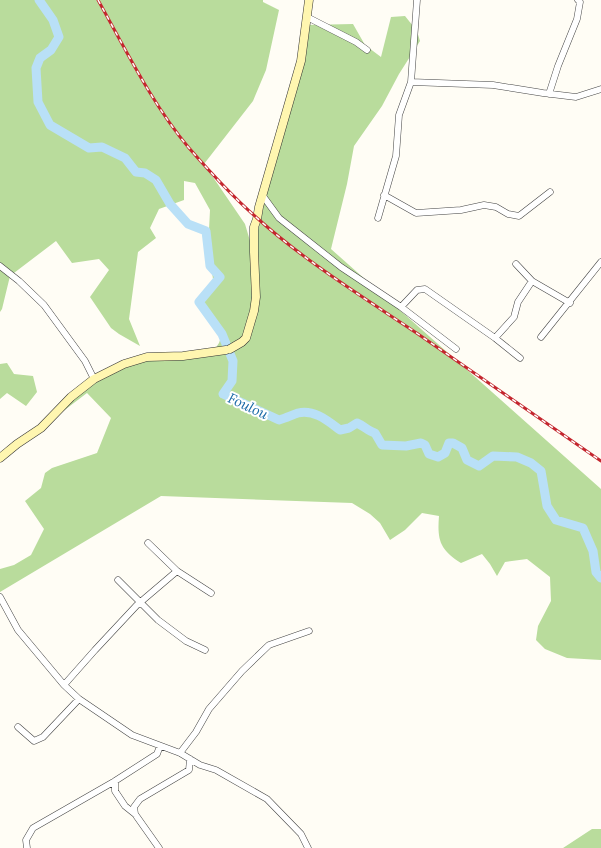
<svg xmlns="http://www.w3.org/2000/svg" width="601" height="848" viewBox="0 0 601 848" font-family="Lora,serif">
  <style>
    .forest { fill: #b9dc9c }
    .lines { fill: none; stroke-linecap: round; stroke-linejoin: round }
    .river { stroke: #b9e0f7; stroke-width: 9 }
    .street-casing { stroke: #444; stroke-width: 7 }
    .secondary-casing { stroke: #333; stroke-width: 9 }
    .street { stroke: #fff; stroke-width: 6 }
    .secondary { stroke: #fff6b0; stroke-width: 8 }
    .rail-casing { stroke: #c4262e; stroke-width: 3 }
    .rail { stroke: #fff; stroke-width: 1.5; stroke-dasharray: 4.5; stroke-linecap: butt }
    .labels { text-anchor: middle; dominant-baseline: central; stroke-width: 4; stroke-linejoin: round; paint-order: stroke }
    .water-label { font-size: 14px; font-style: italic; fill: #1768a6; stroke: #fff }
  </style>
  <rect width="100%" height="100%" fill="#fffdf5"/>
  <path class="forest" d="M 0,0 L 263,0 L 263,2 L 279,10 L 266,70 L 253,101 L 204,164 L 245,224 L 253,251 L 307,25 L 353,24 L 365,45 L 381,57 L 391,17 L 405,16 L 417,31 L 420,41 L 399,74 L 382,106 L 354,146 L 347,184 L 331,249 L 601,489 L 601,660 L 567,658 L 545,649 L 536,640 L 538,626 L 551,601 L 550,577 L 527,559 L 505,562 L 497,576 L 490,564 L 482,554 L 461,563 C 440,550 437,540 439,516 L 422,513 L 405,530 L 390,540 L 380,523 L 370,514 L 352,503 L 161,496 L 0,592 L 0,569 L 14,565 L 31,555 L 44,529 L 25,501 L 41,488 L 45,473 L 52,468 L 97,453 L 111,418 L 87,393 L 41,428 L 71,397 L 124,364 L 213,352 L 219,343 L 222,334 L 199,302 L 213,279 L 206,231 L 209,230 L 210,210 L 195,183 L 184,181 L 184,200 L 159,209 L 150,228 L 156,238 L 138,252 L 129,319 L 140,346 L 119,334 L 111,328 L 90,297 L 109,270 L 99,259 L 72,263 L 56,241 L 10,276 L 2,309 L 0,312 Z
    M 7,363 L 14,374 L 33,376 L 37,392 L 26,406 L 7,393 L 0,399 L 0,364 Z
    M 592,829 L 601,829 L 601,848 L 563,848 Z"/>
  <g class="lines">
    <path class="river" d="M 39,0 L 53,20 L 59,37 L 51,50 L 40,58 L 36,68 L 38,102 L 50,125 L 89,148 L 102,147 L 125,158 L 136,172 L 145,173 L 156,180 L 170,204 L 188,224 L 206,231 L 210,266 L 220,277 L 199,302 L 222,334 L 233,361 L 232,381 L 223,394 L 279,420 C 286,418 292,415 298,413 C 314,409 328,421 340,430 L 349,428 L 357,423 C 364,426 368,431 375,433 L 382,445 L 406,446 L 421,443 L 425,445 L 429,454 L 438,457 L 445,453 L 449,443 L 453,443 L 462,448 L 467,460 L 479,466 L 493,456 L 517,457 L 531,463 L 541,471 L 547,506 L 556,520 L 583,528 L 593,551 L 596,572 L 601,578"/>
    <defs>
      <path id="street" d="M 307,17 L 356,42 L 367,50
        M 411,82 L 493,85 L 543,93 L 576,97 L 601,89
        M 549,94 L 558,66 L 577,19 L 580,2 L 578,0
        M 384,195 L 416,213 L 461,210 L 484,205 L 496,207 L 508,214 L 519,216 L 550,192
        M 263,196 L 279,218 L 341,267 L 401,307 L 456,349
        M 378,218 L 396,156 L 399,115 L 411,82 L 417,0
        M 516,264 L 532,281 L 570,303
        M 0,266 L 19,281 L 44,305 L 85,361 L 94,379
        M 401,307 L 417,290 L 425,289 L 495,338 L 520,358
        M 541,337 L 601,262
        M 495,338 L 514,317 L 518,302 L 532,281
        M 148,543 L 177,571 L 211,593
        M 118,580 L 158,620 L 186,641 L 205,650
        M 0,597 L 18,630 L 64,685 L 79,699 L 132,735 L 180,753 L 200,765 L 216,770 L 267,799 L 301,834 L 308,848
        M 64,685 L 95,650 L 137,605 L 177,571
        M 18,727 L 34,741 L 43,737 L 79,699
        M 180,753 L 196,732 L 209,709 L 242,671 L 269,645 L 309,631
        M 115,781 L 115,791 L 125,806 L 135,814 L 159,848
        M 135,814 L 134,807 L 140,799 L 189,770 L 190,759
        M 27,848 L 26,840 L 33,828 L 115,781 L 157,754 L 160,746"/>
      <path id="secondary" d="M 230,349 L 242,342 L 246,338 L 254,311 L 256,297 L 254,252 L 254,227 L 257,219 L 259,207 L 301,61 L 309,0
        M 0,458 L 17,444 L 41,428 L 71,397 L 94,379 L 124,364 L 147,357 L 183,356 L 226,350"/>
    </defs>
    <use href="#street" class="street-casing"/>
    <use href="#secondary" class="secondary-casing"/>
    <use href="#street" class="street"/>
    <use href="#secondary" class="secondary"/>
    <defs>
      <path id="rail" d="M 98,0 C 126,50 152,104 189,148 C 210,172 233,197 257,218 C 306,262 363,297 418,334 C 479,376 540,419 601,461"/>
    </defs>
    <use href="#rail" class="rail-casing"/>
    <use href="#rail" class="rail"/>
  </g>
  <g class="labels">
    <g class="water-label">
      <text transform="translate(248 406) rotate(25)">Foulou</text>
    </g>
  </g>
</svg>
